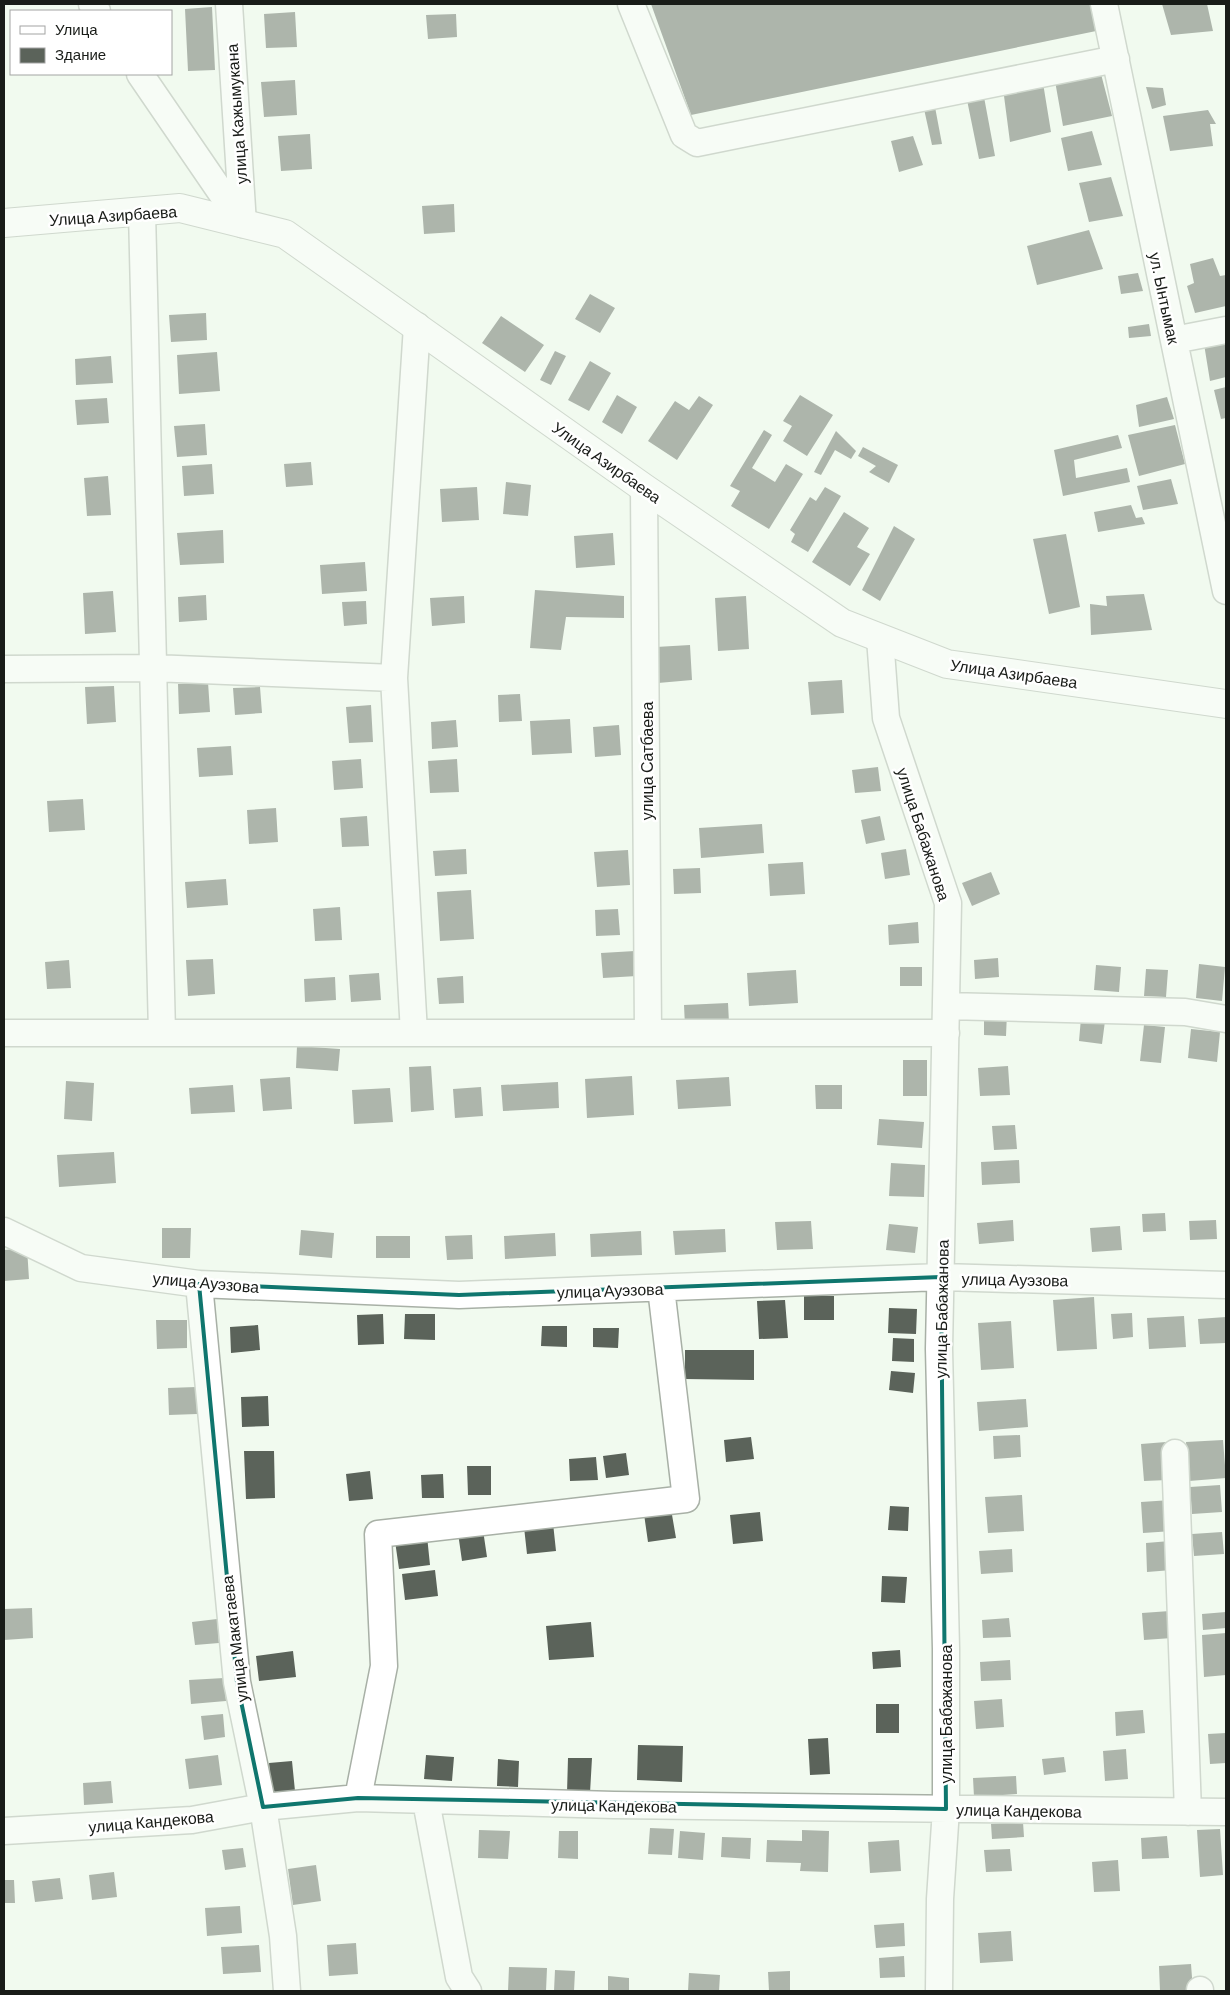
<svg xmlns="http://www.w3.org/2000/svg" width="1230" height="1995" viewBox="0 0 1230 1995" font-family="Barlow,sans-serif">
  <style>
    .building { fill: #5b635a }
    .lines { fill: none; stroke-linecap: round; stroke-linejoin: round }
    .minor-casing { stroke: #a8b0a6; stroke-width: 29 }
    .major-casing { stroke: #a8b0a6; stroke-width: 30 }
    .minor { stroke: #fff; stroke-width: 26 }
    .major { stroke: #fff; stroke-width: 28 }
    .marked { fill: none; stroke: #0f766e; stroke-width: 4; stroke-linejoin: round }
    .labels { text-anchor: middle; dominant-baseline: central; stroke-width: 5; stroke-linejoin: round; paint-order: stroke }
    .street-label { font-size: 16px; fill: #191c18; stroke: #fff }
  </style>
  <rect width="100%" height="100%" fill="#f1faef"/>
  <path class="building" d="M 651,4 L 1094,4 L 1101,30 L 691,115 Z
    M 1162,4 L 1207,4 L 1213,31 L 1171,35 Z
    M 212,7 L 215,70 L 188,71 L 185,9 Z
    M 295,12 L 297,47 L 266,48 L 264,14 Z
    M 456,14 L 457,37 L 428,39 L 426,15 Z
    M 1101,74 L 1112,116 L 1063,126 L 1055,81 Z
    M 295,80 L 297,115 L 264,117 L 261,82 Z
    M 1043,83 L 1051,132 L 1010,142 L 1004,96 Z
    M 1146,87 L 1163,88 L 1166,105 L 1152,109 Z
    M 984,97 L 995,156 L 979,159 L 967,100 Z
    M 935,107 L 942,144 L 932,145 L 924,109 Z
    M 1208,110 L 1216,124 L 1210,124 L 1213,146 L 1170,151 L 1163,116 Z
    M 1092,131 L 1102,165 L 1068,171 L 1061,138 Z
    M 310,134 L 312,169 L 281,171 L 278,136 Z
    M 913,136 L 923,165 L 899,172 L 891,141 Z
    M 1111,177 L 1123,216 L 1089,222 L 1079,183 Z
    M 454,204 L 455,232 L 424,234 L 422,206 Z
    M 1089,230 L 1103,269 L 1037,285 L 1027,246 Z
    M 1213,258 L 1220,276 L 1226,275 L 1226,306 L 1195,313 L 1187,286 L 1194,283 L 1190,264 Z
    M 1138,273 L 1143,291 L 1121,294 L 1118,276 Z
    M 590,294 L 615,308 L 600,333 L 575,319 Z
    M 206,313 L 207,340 L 171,342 L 169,315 Z
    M 501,316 L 544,345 L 525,372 L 482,343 Z
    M 1149,324 L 1151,336 L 1129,338 L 1128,327 Z
    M 1226,342 L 1226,377 L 1210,381 L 1204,344 Z
    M 555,351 L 566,356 L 551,385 L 540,380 Z
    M 217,352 L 220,391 L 179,394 L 177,355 Z
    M 111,356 L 113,383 L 76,385 L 75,359 Z
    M 590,361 L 611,373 L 589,411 L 568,400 Z
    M 1226,387 L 1226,418 L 1221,419 L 1214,390 Z
    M 617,395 L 637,407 L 622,434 L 602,422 Z
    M 800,395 L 833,415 L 807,456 L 783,441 L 792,426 L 783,421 Z
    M 699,396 L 713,405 L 677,460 L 648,441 L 675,401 L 689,410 Z
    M 1167,397 L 1174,419 L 1139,427 L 1136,405 Z
    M 107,398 L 109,423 L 77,425 L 75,400 Z
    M 205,424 L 207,455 L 177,457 L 174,426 Z
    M 1175,425 L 1185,464 L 1139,476 L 1128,435 Z
    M 764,430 L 772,435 L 752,468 L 775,482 L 786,464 L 803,474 L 769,529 L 731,506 L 740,491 L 730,486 Z
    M 836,431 L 856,451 L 851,459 L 835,450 L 821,475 L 814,472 Z
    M 1118,435 L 1122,448 L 1074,460 L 1076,478 L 1127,468 L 1130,482 L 1063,496 L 1054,450 Z
    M 863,447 L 898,465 L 889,483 L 869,472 L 876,466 L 858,456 Z
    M 311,462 L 313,485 L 286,487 L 284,464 Z
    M 212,464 L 214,494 L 184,496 L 182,466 Z
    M 108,476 L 111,515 L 87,516 L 84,478 Z
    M 1171,479 L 1178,504 L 1143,510 L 1137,486 Z
    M 506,482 L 531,485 L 528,516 L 503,514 Z
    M 477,487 L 479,520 L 442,522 L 440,489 Z
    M 825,487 L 841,496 L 808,552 L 791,542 L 795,534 L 790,530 L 810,497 L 816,501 Z
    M 1131,505 L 1136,518 L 1142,517 L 1145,524 L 1098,532 L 1094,512 Z
    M 844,512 L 869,528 L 857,547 L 870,554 L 850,586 L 812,562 Z
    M 894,526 L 915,539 L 880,601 L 862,590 Z
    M 223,530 L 224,563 L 180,565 L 177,533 Z
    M 613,533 L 615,565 L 576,568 L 574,536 Z
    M 1066,534 L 1080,607 L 1049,614 L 1033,539 Z
    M 365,562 L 367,591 L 322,594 L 320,565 Z
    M 535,590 L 624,596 L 624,618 L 566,617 L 561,650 L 530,648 Z
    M 113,591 L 116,632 L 85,634 L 83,593 Z
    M 1144,594 L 1152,630 L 1091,635 L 1090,604 L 1107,606 L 1106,596 Z
    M 206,595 L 207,620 L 179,622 L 178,597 Z
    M 464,596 L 465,623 L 432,626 L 430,598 Z
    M 746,596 L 749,649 L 718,651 L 715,598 Z
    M 366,601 L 367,624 L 344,626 L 342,602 Z
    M 690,645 L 692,680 L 658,683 L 656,647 Z
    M 842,680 L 844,713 L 811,715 L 808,682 Z
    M 208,682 L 210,712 L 179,714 L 178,684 Z
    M 114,686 L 116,722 L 87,724 L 85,687 Z
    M 260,687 L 262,713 L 235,715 L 233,688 Z
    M 520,694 L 522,721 L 499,722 L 498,695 Z
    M 371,705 L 373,742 L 349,743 L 346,707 Z
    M 570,719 L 572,753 L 532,755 L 530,721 Z
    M 456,720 L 458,747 L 432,749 L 431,722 Z
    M 619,725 L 621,755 L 595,757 L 593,727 Z
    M 231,746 L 233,775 L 199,777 L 197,748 Z
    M 361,759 L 363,788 L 334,790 L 332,761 Z
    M 457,759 L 459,792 L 430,793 L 428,761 Z
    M 878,767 L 881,791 L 855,793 L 852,770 Z
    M 83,799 L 85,830 L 49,832 L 47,801 Z
    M 276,808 L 278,842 L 249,844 L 247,810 Z
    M 367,816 L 369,846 L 342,847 L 340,818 Z
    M 880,816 L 885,840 L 866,844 L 861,820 Z
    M 762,824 L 764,853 L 701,858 L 699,828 Z
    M 466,849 L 467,874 L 435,876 L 433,851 Z
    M 906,849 L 910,875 L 885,879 L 881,853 Z
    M 628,850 L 630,885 L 597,887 L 594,852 Z
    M 803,862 L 805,894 L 770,896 L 768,864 Z
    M 700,868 L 701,893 L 674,894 L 673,869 Z
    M 991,872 L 1000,894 L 972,906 L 962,883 Z
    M 226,879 L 228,905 L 187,908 L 185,882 Z
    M 471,890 L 474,939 L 440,941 L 437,892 Z
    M 340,907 L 342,940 L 315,941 L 313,909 Z
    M 618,909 L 620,935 L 596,936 L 595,910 Z
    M 918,922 L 919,943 L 889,945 L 888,925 Z
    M 635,951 L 637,976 L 603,978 L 601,953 Z
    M 998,958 L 999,977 L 975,979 L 974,960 Z
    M 213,959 L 215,994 L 188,996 L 186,960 Z
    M 69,960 L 71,988 L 47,989 L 45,962 Z
    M 1199,964 L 1225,967 L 1222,1001 L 1196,998 Z
    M 1096,965 L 1121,967 L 1119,992 L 1094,990 Z
    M 900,967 L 922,967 L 922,986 L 900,986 Z
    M 1146,969 L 1168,970 L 1166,997 L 1144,996 Z
    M 796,970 L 798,1003 L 749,1006 L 747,973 Z
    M 379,973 L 381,1000 L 351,1002 L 349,975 Z
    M 463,976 L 464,1003 L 439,1004 L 437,978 Z
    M 335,977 L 336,1000 L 305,1002 L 304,979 Z
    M 728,1003 L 729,1023 L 685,1026 L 684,1005 Z
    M 984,1012 L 1007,1013 L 1006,1036 L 984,1035 Z
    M 1081,1018 L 1105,1021 L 1102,1044 L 1079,1041 Z
    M 1144,1025 L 1165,1027 L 1161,1063 L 1140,1061 Z
    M 1191,1029 L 1220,1032 L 1217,1062 L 1188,1058 Z
    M 297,1046 L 340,1049 L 338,1071 L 296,1068 Z
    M 903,1060 L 927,1060 L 927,1096 L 903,1096 Z
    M 431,1066 L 434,1110 L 411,1112 L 409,1067 Z
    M 1008,1066 L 1010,1095 L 980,1096 L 978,1068 Z
    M 632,1076 L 634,1115 L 587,1118 L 585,1079 Z
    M 290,1077 L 292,1109 L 263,1111 L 260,1079 Z
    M 729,1077 L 731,1106 L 678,1109 L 676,1080 Z
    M 66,1081 L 94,1083 L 92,1121 L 64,1119 Z
    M 558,1082 L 559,1108 L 503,1111 L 501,1085 Z
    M 233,1085 L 235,1112 L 191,1114 L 189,1088 Z
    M 815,1085 L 842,1085 L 842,1109 L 816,1109 Z
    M 481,1087 L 483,1116 L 455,1118 L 453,1089 Z
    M 390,1088 L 393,1122 L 354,1124 L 352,1090 Z
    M 879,1119 L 924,1122 L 922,1148 L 877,1145 Z
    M 1015,1125 L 1017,1149 L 994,1150 L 992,1126 Z
    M 114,1152 L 116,1183 L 59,1187 L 57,1155 Z
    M 1019,1160 L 1020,1183 L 982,1185 L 981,1162 Z
    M 891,1163 L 925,1165 L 924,1197 L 889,1196 Z
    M 1165,1213 L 1166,1231 L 1143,1232 L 1142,1214 Z
    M 1013,1220 L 1014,1241 L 979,1244 L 977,1223 Z
    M 1216,1220 L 1217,1239 L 1190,1240 L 1189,1221 Z
    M 811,1221 L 813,1249 L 777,1250 L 775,1222 Z
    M 889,1224 L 918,1227 L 915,1253 L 886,1250 Z
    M 1120,1226 L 1122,1250 L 1092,1252 L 1090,1228 Z
    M 162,1228 L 191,1228 L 190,1258 L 162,1258 Z
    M 725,1229 L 726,1252 L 675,1255 L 673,1231 Z
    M 301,1230 L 334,1233 L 332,1258 L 299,1255 Z
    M 641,1231 L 642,1255 L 591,1257 L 590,1234 Z
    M 555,1233 L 556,1256 L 505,1259 L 504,1236 Z
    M 472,1235 L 473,1259 L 447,1260 L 445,1236 Z
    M 376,1236 L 410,1236 L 410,1258 L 376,1258 Z
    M 27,1248 L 29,1279 L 4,1281 L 4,1250 Z
    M 804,1295 L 834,1296 L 834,1320 L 804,1320 Z
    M 1094,1297 L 1097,1349 L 1057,1351 L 1053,1300 Z
    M 785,1300 L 788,1338 L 759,1339 L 757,1301 Z
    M 889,1308 L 917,1309 L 916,1334 L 888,1333 Z
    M 1132,1313 L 1133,1337 L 1113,1339 L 1111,1314 Z
    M 383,1314 L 384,1344 L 358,1345 L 357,1315 Z
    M 405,1314 L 435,1314 L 435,1340 L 404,1339 Z
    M 1184,1316 L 1186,1347 L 1149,1349 L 1147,1318 Z
    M 1226,1317 L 1226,1343 L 1200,1344 L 1198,1319 Z
    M 156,1320 L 187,1320 L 187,1348 L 157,1349 Z
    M 1011,1321 L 1014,1368 L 981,1370 L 978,1323 Z
    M 258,1325 L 260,1350 L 231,1353 L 230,1327 Z
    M 542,1326 L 567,1326 L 567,1347 L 541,1346 Z
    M 593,1328 L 619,1328 L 618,1348 L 593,1347 Z
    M 893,1338 L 914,1339 L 914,1362 L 892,1361 Z
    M 685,1350 L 754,1350 L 754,1380 L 685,1379 Z
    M 891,1371 L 915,1373 L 913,1393 L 889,1390 Z
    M 196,1387 L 197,1414 L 169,1415 L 168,1388 Z
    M 268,1396 L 269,1426 L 242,1427 L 241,1397 Z
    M 1026,1399 L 1028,1427 L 979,1431 L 977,1402 Z
    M 1020,1435 L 1021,1457 L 994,1459 L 993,1436 Z
    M 751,1437 L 754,1459 L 726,1462 L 724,1440 Z
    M 1223,1440 L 1226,1478 L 1189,1481 L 1186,1442 Z
    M 1166,1442 L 1168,1480 L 1144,1481 L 1141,1444 Z
    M 244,1451 L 274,1451 L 275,1498 L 246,1499 Z
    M 626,1453 L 629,1475 L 606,1478 L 603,1456 Z
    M 596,1457 L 598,1480 L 570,1481 L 569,1459 Z
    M 467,1466 L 491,1466 L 491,1495 L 468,1495 Z
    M 370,1471 L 373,1499 L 349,1501 L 346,1474 Z
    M 443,1474 L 444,1498 L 422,1498 L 421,1475 Z
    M 1220,1485 L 1222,1512 L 1192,1514 L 1190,1487 Z
    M 1022,1495 L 1024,1531 L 988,1533 L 985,1497 Z
    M 1171,1500 L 1173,1531 L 1143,1533 L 1141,1502 Z
    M 890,1506 L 909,1507 L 908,1531 L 888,1530 Z
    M 671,1509 L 676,1538 L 648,1542 L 644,1514 Z
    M 760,1512 L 763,1541 L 733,1544 L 730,1515 Z
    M 553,1523 L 556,1551 L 527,1554 L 524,1527 Z
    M 483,1530 L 487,1557 L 462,1561 L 458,1533 Z
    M 1222,1532 L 1224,1554 L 1194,1556 L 1192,1534 Z
    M 427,1536 L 430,1565 L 399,1569 L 395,1541 Z
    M 1170,1541 L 1172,1570 L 1147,1572 L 1146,1543 Z
    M 1012,1549 L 1013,1572 L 981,1574 L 979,1551 Z
    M 435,1570 L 438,1596 L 405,1600 L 402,1574 Z
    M 882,1576 L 907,1577 L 905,1603 L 881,1602 Z
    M 32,1608 L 33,1638 L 4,1640 L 4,1609 Z
    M 1170,1611 L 1172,1638 L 1144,1640 L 1142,1613 Z
    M 1226,1612 L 1226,1628 L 1203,1630 L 1202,1614 Z
    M 1009,1618 L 1011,1637 L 983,1638 L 982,1620 Z
    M 217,1619 L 219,1643 L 195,1645 L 192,1622 Z
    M 591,1622 L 594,1657 L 549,1660 L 546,1626 Z
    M 1226,1633 L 1226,1675 L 1204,1677 L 1202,1635 Z
    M 900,1650 L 901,1667 L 873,1669 L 872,1652 Z
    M 293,1651 L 296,1677 L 259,1681 L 256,1656 Z
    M 1010,1660 L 1011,1680 L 981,1681 L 980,1662 Z
    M 224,1678 L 226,1701 L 191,1704 L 189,1680 Z
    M 1002,1699 L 1004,1727 L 976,1729 L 974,1701 Z
    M 876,1704 L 899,1704 L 899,1733 L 876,1733 Z
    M 1143,1710 L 1145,1733 L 1116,1736 L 1115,1712 Z
    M 223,1714 L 225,1737 L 204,1740 L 201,1716 Z
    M 1226,1733 L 1226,1763 L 1210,1764 L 1208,1734 Z
    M 828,1738 L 830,1774 L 810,1775 L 808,1739 Z
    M 638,1745 L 683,1746 L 682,1782 L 637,1780 Z
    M 1126,1749 L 1128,1779 L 1105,1781 L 1103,1751 Z
    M 218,1755 L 222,1785 L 189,1789 L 185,1759 Z
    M 426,1755 L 454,1757 L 452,1781 L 424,1779 Z
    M 1064,1757 L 1066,1772 L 1044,1775 L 1042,1759 Z
    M 568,1758 L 592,1758 L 590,1793 L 567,1793 Z
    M 498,1759 L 519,1761 L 518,1787 L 497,1786 Z
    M 292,1761 L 295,1791 L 272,1794 L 269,1763 Z
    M 1016,1776 L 1017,1794 L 974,1797 L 973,1778 Z
    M 111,1781 L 113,1803 L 84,1805 L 83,1783 Z
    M 1023,1822 L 1024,1837 L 992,1839 L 991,1824 Z
    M 650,1828 L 674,1829 L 672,1855 L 648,1854 Z
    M 1220,1829 L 1223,1875 L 1200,1877 L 1197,1830 Z
    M 479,1830 L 510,1831 L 508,1859 L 478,1858 Z
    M 802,1830 L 829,1831 L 828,1872 L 800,1871 L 801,1863 L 766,1862 L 767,1840 L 802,1841 Z
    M 559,1831 L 578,1831 L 578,1859 L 558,1858 Z
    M 680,1831 L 705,1833 L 703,1860 L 678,1858 Z
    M 1167,1836 L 1169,1858 L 1142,1859 L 1141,1838 Z
    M 722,1837 L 751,1838 L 750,1859 L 721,1857 Z
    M 899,1840 L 901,1871 L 870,1873 L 868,1842 Z
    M 243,1848 L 246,1867 L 225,1870 L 222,1850 Z
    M 1010,1849 L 1012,1871 L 986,1872 L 984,1850 Z
    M 1118,1860 L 1120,1891 L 1094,1892 L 1092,1862 Z
    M 316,1865 L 321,1901 L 293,1905 L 288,1869 Z
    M 114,1872 L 117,1897 L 92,1900 L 89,1875 Z
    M 60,1878 L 63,1899 L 35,1902 L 32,1881 Z
    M 4,1880 L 14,1880 L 15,1903 L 4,1903 Z
    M 240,1906 L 242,1933 L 207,1936 L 205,1908 Z
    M 904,1923 L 905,1946 L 876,1948 L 874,1925 Z
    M 1011,1931 L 1013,1961 L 980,1963 L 978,1933 Z
    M 356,1943 L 358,1974 L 329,1976 L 327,1945 Z
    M 259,1945 L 261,1972 L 223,1974 L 221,1947 Z
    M 904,1956 L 905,1977 L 880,1978 L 879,1958 Z
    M 1191,1964 L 1193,1991 L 1160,1991 L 1159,1966 Z
    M 509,1967 L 547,1968 L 546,1991 L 508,1991 Z
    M 555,1970 L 575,1971 L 574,1991 L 554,1991 Z
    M 790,1971 L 790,1991 L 769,1991 L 768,1972 Z
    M 689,1973 L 720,1975 L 719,1991 L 688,1991 Z
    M 608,1976 L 629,1978 L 629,1991 L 608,1991 Z"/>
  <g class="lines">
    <defs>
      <path id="minor" d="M 92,4 L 97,11
        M 229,4 L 243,224
        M 631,4 L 684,135 L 697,143 L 1116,59
        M 1104,4 L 1226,591
        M 140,74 L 242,223
        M 142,212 L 162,1033
        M 1174,340 L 1226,330
        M 644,488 L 648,1033
        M 880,638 L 886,718 L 948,903 L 939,1349 L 946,1649 L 946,1809 L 940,1899 L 939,1991
        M 4,669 L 153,668 L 394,678
        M 946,1006 L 1185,1012 L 1226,1019
        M 4,1033 L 946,1033
        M 414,1033 L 394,678 L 417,326
        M 4,1231 L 81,1268 L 199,1284 L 459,1295 L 941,1277 L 1226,1285
        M 199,1284 L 237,1682 L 263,1807 L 283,1936 L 287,1991
        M 1175,1453 L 1188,1812
        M 358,1798 L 384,1666 L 378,1534 L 686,1499 L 661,1288
        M 426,1801 L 459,1977 L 468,1991
        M 4,1831 L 192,1820 L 263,1807 L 358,1798 L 614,1805 L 1226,1812
        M 1200,1990 L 1200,1991"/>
      <path id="major" d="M 4,223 L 180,208 L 285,234 L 644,488 L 842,623 L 947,664 L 1226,704"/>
    </defs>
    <use href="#minor" class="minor-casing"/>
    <use href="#major" class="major-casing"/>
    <use href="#minor" class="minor"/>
    <use href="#major" class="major"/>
  </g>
  <path d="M0 0H1230V1995H0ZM 941,1277 L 946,1809 L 358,1798 L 263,1807 L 237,1682 L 199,1284 L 459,1295 Z" fill="#f1faef" fill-opacity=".55" fill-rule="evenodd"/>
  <path class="marked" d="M 941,1277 L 946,1809 L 358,1798 L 263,1807 L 237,1682 L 199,1284 L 459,1295 Z"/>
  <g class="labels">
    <g class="street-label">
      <text transform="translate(236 114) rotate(-94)">улица Кажымукана</text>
      <text transform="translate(113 215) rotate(-4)">Улица Азирбаева</text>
      <text transform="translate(1165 298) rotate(78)">ул. Ынтымак</text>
      <text transform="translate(607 462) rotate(35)">Улица Азирбаева</text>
      <text transform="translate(1014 673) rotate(8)">Улица Азирбаева</text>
      <text transform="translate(646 761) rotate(-90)">улица Сатбаева</text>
      <text transform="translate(924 834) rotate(72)">улица Бабажанова</text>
      <text transform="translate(1015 1279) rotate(1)">улица Ауэзова</text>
      <text transform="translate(206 1282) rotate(5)">улица Ауэзова</text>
      <text transform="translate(610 1290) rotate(-2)">улица Ауэзова</text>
      <text transform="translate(941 1309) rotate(-89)">улица Бабажанова</text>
      <text transform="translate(234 1639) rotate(-97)">улица Макатаева</text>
      <text transform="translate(945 1714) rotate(-90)">улица Бабажанова</text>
      <text transform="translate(614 1805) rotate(1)">улица Кандекова</text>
      <text transform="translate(1019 1810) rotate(1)">улица Кандекова</text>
      <text transform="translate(151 1821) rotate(-5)">улица Кандекова</text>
    </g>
  </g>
  <rect width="1230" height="1995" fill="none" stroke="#191c18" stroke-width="10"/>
  <rect x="10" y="10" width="162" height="65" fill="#ffffff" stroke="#a3a4a3"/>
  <rect x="20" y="26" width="25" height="8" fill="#ffffff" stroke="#a3a4a3"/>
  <text x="55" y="35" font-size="15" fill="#191c18">Улица</text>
  <rect x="20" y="48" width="25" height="15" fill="#5b635a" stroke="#a3a4a3"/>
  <text x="55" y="60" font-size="15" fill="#191c18">Здание</text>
</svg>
